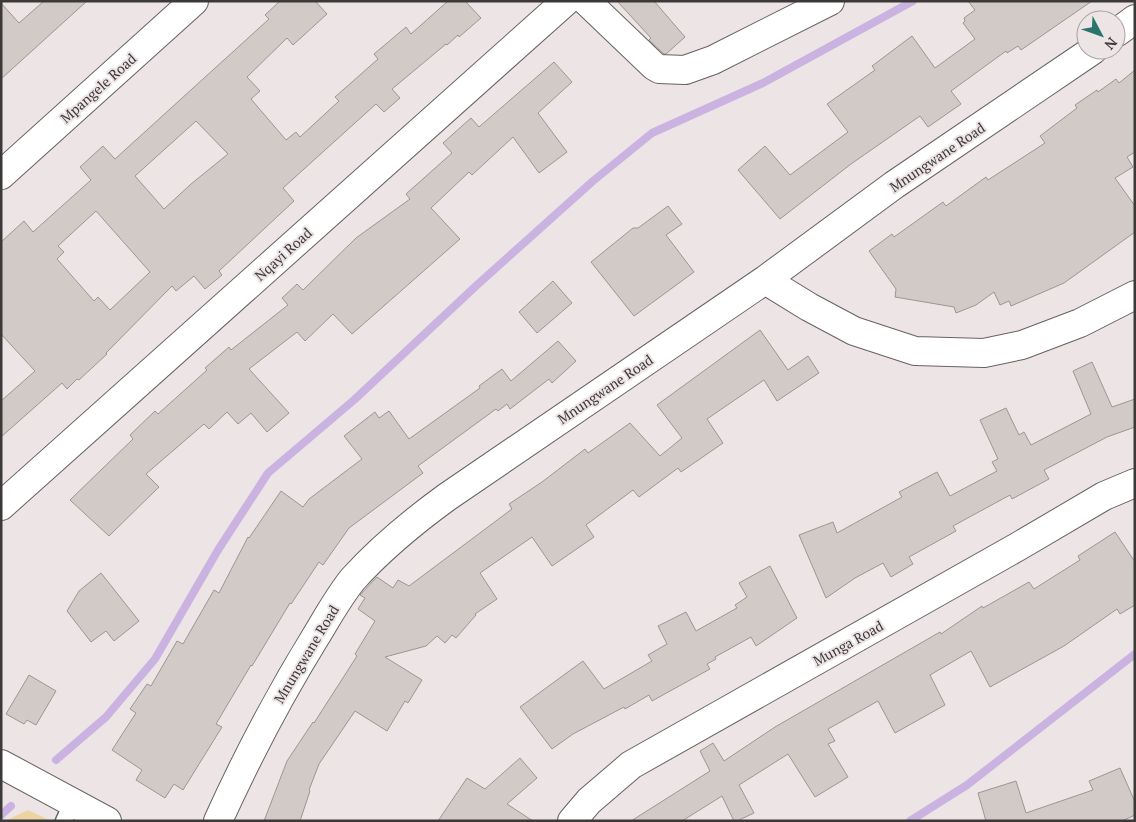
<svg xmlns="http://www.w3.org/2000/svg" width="1136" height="822" viewBox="0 0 1136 822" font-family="'PT Serif',serif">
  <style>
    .green { fill: #ecd3a3 }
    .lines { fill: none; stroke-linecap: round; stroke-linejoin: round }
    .stream { stroke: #cab2e1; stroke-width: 8 }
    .building { fill: #d1cac7; stroke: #9c9692; fill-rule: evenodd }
    .service-casing { stroke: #686161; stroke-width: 19 }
    .minor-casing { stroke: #686161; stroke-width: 30 }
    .tertiary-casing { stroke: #686161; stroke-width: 30 }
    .service { stroke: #fff; stroke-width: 16 }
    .minor { stroke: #fff; stroke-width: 28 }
    .tertiary { stroke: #fff; stroke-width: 28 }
    .labels { text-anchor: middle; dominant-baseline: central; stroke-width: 4; stroke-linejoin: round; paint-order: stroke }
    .street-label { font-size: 14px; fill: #3c3939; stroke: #ede5e5 }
  </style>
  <rect width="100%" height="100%" fill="#ede5e5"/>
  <path class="green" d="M 28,810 L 51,821 L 5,821 Z"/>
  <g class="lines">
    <path class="stream" d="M 56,760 L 106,717 L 155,659 L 218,550 L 268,473 L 354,400 L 477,285 L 593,181 L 652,133 L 763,83 L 913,1
      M 1,815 L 11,806
      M 910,821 L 967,785 L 1135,654"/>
  </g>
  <path class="building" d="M 44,1 L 87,1 L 1,79 L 1,3 L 19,23 Z
    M 280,1 L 315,1 L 327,14 L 293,45 L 287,38 L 247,77 L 260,91 L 251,99 L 286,140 L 296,132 L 300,137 L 339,101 L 335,97 L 378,59 L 374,54 L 406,27 L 411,34 L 448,1 L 465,1 L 481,18 L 459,37 L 458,35 L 447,45 L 446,44 L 392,89 L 400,98 L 384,112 L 376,104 L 283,188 L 294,201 L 219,271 L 222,275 L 205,289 L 194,276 L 176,291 L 172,286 L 106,353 L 107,354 L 79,380 L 77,379 L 67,389 L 62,383 L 1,437 L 1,401 L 35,371 L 1,334 L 1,242 L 24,221 L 33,232 L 91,180 L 80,167 L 103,146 L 115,159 L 269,19 L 265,15 ZM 196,121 L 228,154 L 191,184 L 164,209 L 135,176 ZM 96,211 L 150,272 L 110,310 L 98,297 L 94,301 L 57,259 L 64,252 L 58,246 Z
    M 617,1 L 654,1 L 685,37 L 666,54 L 664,54 L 649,40 L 651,38 Z
    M 968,1 L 1092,1 L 1021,50 L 1018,46 L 1007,53 L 1006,51 L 951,91 L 961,104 L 928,127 L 920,116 L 851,164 L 780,219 L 738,170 L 765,146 L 790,175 L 848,132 L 827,104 L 875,70 L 872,66 L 912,36 L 935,68 L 975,39 L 963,23 L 965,21 L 964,18 L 975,10 Z
    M 554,62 L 572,82 L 538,113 L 567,152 L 539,173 L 513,137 L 472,175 L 469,172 L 431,208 L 460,239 L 352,334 L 333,314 L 305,341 L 297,332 L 249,369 L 289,413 L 267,432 L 251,413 L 238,424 L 227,412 L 209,429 L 204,424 L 146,474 L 159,487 L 109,536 L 70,500 L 133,439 L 130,435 L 155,411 L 158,414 L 207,370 L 205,368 L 229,347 L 231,350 L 288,305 L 282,298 L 297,284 L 303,290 L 356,238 L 410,199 L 406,194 L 452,153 L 443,143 L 471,118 L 479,127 Z
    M 1135,70 L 1135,152 L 1127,157 L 1133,167 L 1115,178 L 1135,206 L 1135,232 L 1064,283 L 1011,306 L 1009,301 L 1000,305 L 994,292 L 976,305 L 956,313 L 954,307 L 895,297 L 896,289 L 869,251 L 892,234 L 894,237 L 943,202 L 946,206 L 986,177 L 988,180 L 1045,143 L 1040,136 L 1077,108 L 1075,105 L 1097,90 L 1098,92 L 1116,79 L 1119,83 Z
    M 668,206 L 682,224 L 666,235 L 694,272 L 634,316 L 591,262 L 633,228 L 638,228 Z
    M 553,281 L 572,303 L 537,333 L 519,312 Z
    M 760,330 L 788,370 L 808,356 L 819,373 L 777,401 L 764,380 L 707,419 L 723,443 L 681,472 L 678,468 L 639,497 L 633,490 L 586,525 L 594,537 L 552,566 L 532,537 L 480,573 L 497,599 L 475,614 L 476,615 L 456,638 L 452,635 L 445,643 L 437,636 L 426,646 L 385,657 L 422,680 L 408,703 L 405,701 L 387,731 L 355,711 L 319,764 L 309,790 L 310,791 L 300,821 L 264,821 L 287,761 L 313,722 L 314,723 L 357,656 L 355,654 L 375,621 L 358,609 L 365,598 L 360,595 L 377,577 L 393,588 L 398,580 L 409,586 L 512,509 L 509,504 L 542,482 L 585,449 L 588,453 L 630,423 L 660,456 L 682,438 L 657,405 Z
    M 558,341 L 576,361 L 552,383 L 549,379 L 510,409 L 507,404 L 498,411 L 496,409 L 418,466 L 423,473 L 349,528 L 323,565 L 319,562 L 291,604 L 290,603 L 252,666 L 251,665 L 216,724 L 222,727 L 183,790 L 174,784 L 165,798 L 136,780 L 142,770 L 112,750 L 136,713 L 130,709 L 147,684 L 151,686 L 177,641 L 183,644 L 214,590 L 219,593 L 248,537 L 249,538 L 281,491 L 303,507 L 309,499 L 362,459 L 344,436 L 375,412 L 379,418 L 389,411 L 409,439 L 480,388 L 479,386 L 502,369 L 511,381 Z
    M 1092,362 L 1112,407 L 1135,399 L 1135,427 L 1107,437 L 1044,470 L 1049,479 L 1012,499 L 1010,495 L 953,526 L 956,531 L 909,557 L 913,564 L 891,577 L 883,563 L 855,578 L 826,598 L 799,535 L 833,522 L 837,533 L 902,497 L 899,492 L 937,472 L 950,496 L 997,471 L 992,462 L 998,459 L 980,420 L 1006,408 L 1019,435 L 1024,432 L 1031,445 L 1091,414 L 1073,371 Z
    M 1115,532 L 1135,562 L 1135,605 L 1120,614 L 1117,609 L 1064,646 L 990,687 L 971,651 L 930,675 L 945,705 L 895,733 L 878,701 L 828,729 L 835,741 L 828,744 L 848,777 L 815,797 L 788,754 L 739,785 L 754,813 L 737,821 L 734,821 L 722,796 L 682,821 L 631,821 L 710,771 L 700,751 L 713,743 L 724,761 L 775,727 L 940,632 L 941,634 L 982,606 L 983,608 L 1029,582 L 1034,589 L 1080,560 L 1078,556 Z
    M 770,566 L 797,618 L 756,646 L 751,637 L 715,657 L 716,659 L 707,664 L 710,669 L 652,701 L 649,695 L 625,709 L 624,707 L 573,734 L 552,749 L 520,707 L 583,661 L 604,689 L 652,661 L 648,655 L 667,644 L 658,626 L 686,612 L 696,631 L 737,608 L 735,605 L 747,597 L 739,583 Z
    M 101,573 L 139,621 L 114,641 L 106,631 L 91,642 L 67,611 L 79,591 Z
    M 29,675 L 56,691 L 36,725 L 27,720 L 24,724 L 6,714 Z
    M 520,758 L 537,778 L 507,804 L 533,821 L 438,821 L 467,778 L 485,789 Z
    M 1120,768 L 1135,802 L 1135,815 L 1122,821 L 986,821 L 978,793 L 1016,781 L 1026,813 L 1093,790 L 1089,781 Z"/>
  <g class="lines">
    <defs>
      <path id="service" d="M 64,821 L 73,802"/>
      <path id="minor" d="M 586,1 L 654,66 L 659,69 L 685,70 L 713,60 L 830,1
        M 1116,33 L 1135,19
        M 765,280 L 809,307 L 854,331 L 915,351 L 984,353 L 1022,345 L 1080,323 L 1135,295
        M 1,506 L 566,1
        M 1,764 L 107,821
        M 218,821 C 247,757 279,696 316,636 C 327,618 339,596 353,579 C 381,548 414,521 447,497 L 765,280 L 894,185 L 1093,50
        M 572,821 L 589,801 L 631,765 L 1019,546 L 1104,496 L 1135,483"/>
      <path id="tertiary" d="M 1,175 L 194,1"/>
    </defs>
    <use href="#service" class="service-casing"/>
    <use href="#minor" class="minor-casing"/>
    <use href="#tertiary" class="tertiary-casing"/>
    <use href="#service" class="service"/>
    <use href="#minor" class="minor"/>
    <use href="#tertiary" class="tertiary"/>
  </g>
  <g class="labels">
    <g class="street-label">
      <text transform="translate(98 88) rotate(-42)">Mpangele Road</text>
      <text transform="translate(937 157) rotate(-34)">Mnungwane Road</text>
      <text transform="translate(283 254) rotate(-42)">Nqayi Road</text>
      <text transform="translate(605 389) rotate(-34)">Mnungwane Road</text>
      <text transform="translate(848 643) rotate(-29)">Munga Road</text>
      <text transform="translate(306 654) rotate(-59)">Mnungwane Road</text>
    </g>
  </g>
  <rect width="1136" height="822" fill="none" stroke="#3c3939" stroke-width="5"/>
  <g transform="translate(1101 35) rotate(131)"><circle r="24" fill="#ede5e5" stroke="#a6a0a0"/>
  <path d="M0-4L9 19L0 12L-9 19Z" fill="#2b736b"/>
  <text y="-8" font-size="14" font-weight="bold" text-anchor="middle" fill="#3c3939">N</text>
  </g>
</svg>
